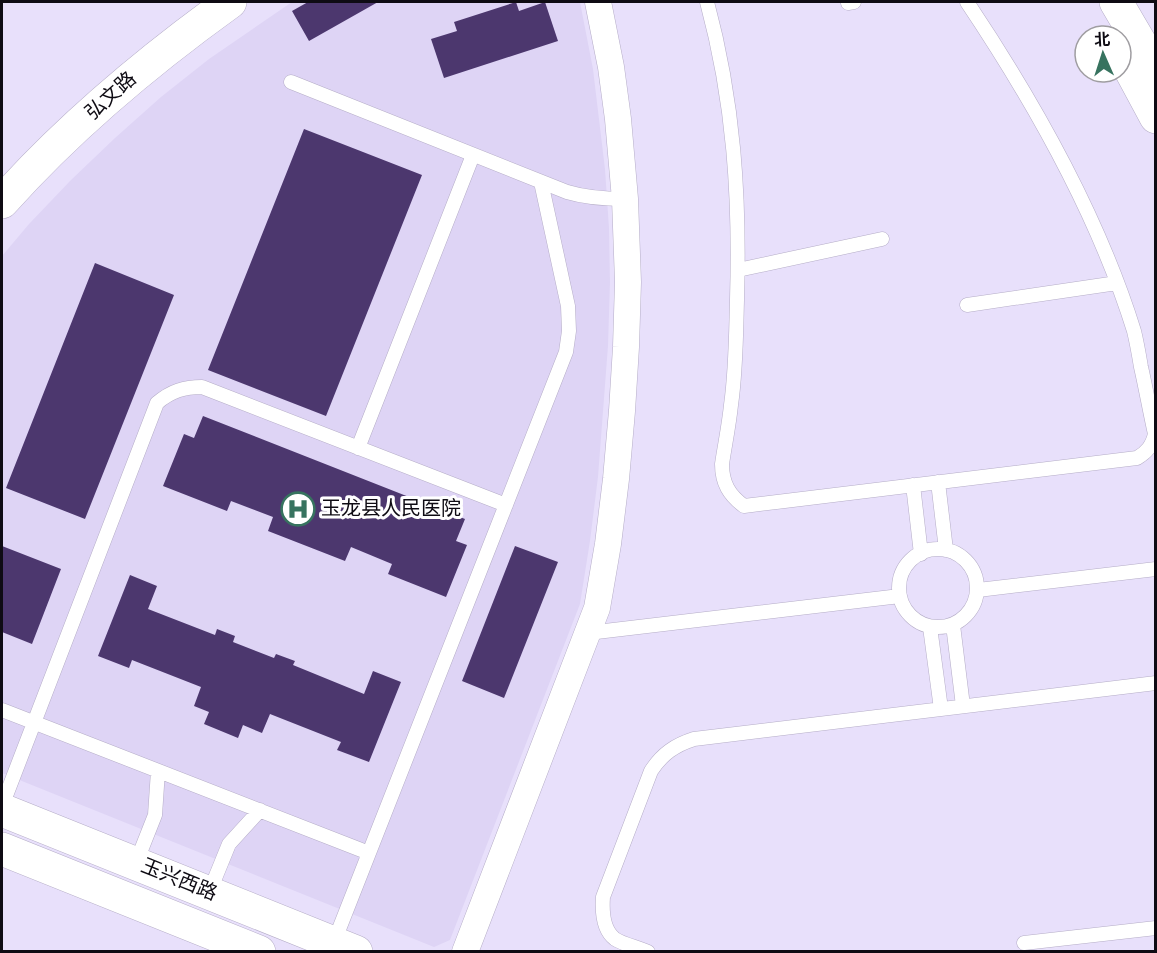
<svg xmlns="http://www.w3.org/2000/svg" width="1157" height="953" viewBox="0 0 1157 953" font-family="'Sofia Sans Condensed','Noto Sans SC',sans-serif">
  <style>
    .built { fill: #ded4f5 }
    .building { fill: #4c376e }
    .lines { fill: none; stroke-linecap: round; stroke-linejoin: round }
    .service-casing { stroke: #b5adc7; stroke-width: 15 }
    .minor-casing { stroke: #b5adc7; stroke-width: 27 }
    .tertiary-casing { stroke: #b5adc7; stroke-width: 34 }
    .secondary-casing { stroke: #b5adc7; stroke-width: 34 }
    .service { stroke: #fff; stroke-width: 14 }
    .minor { stroke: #fff; stroke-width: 26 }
    .tertiary { stroke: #fff; stroke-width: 33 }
    .secondary { stroke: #fff; stroke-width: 33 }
    .labels { text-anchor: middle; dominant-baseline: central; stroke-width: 6; stroke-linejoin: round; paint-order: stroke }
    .street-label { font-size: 20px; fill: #0e0b13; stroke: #fff }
    .poi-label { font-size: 20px; fill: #0e0b13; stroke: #fff; text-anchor: start }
  </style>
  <rect width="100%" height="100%" fill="#e8e0fb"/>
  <path class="built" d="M 292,2 L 580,2 L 593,69 L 605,169 L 609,228 L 610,282 L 608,346 L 598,477 L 590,541 L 580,604 L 450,940 L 434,947 L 2,773 L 2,256 L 29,224 L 71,180 L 115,138 L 161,97 L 209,59 Z"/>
  <path class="building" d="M 308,2 L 378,2 L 309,41 L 292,11 Z
    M 516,2 L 519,11 L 545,2 L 558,41 L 444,78 L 431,39 L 457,31 L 454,22 Z
    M 304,129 L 422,175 L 326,416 L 208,370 Z
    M 95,263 L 174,295 L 85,519 L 6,488 Z
    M 203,416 L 465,519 L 456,541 L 467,545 L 446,597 L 388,574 L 392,564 L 351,547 L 345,561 L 268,531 L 273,517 L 231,501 L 227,511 L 163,486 L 184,434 L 194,438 Z
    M 2,546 L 61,569 L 32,644 L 2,632 Z
    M 515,546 L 558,562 L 504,698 L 462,681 Z
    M 130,575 L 157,586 L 148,609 L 215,635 L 217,629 L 235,636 L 233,642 L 274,658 L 276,654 L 295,661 L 293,665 L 364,694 L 373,671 L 401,682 L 369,762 L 337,750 L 341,742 L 270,714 L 262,733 L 243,725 L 238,738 L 204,724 L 209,712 L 194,706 L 201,687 L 132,660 L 129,668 L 98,656 Z"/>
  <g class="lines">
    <defs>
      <path id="service" d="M 707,2 C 734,102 740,197 737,300 C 736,335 736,370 731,405 C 729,425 725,444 722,464 C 722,483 729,495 744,506 L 1137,458 C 1147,452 1152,446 1155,434 C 1150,412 1146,389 1141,367 C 1139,355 1137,343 1134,331 C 1098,215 1034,102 967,2
        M 848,3 L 854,2
        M 291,82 L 567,192 C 587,198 605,199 625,199
        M 738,270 L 882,239
        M 967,305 L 1117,283
        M 358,448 L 473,155
        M 938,482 L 946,550
        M 913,485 L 921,554
        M899 588a39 39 0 1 1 78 0a39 39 0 1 1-78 0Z
        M 978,590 L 1156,569
        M 953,625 L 963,706
        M 930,627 L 941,709
        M 588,633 L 900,596
        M 2,710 L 369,853
        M 2,806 L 157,403 C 171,391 184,387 202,387 L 506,505
        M 136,863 L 155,815 L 158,771
        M 209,893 L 229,844 L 260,810
        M 334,942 L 566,352 L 569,331 L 568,306 L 541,182
        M 1024,943 L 1156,928
        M 648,952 C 640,948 622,944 615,939 C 603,930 602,911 603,897 L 651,771 C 662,754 675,745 694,739 L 1156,683"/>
      <path id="minor" d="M 465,952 L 597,608 L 608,544 L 616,479 L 622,411 L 626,347 L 628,282 L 625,199 L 618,119 L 611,67 L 598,2"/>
      <path id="tertiary" d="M 2,202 C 69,127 148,61 230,2"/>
      <path id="secondary" d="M 1116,2 L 1156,70
        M 1121,52 L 1156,117
        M 2,810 L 356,952
        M 2,849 L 259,952"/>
    </defs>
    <use href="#service" class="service-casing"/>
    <use href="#minor" class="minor-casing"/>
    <use href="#tertiary" class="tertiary-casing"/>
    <use href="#secondary" class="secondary-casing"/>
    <use href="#service" class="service"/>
    <use href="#minor" class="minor"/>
    <use href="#tertiary" class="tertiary"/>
    <use href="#secondary" class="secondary"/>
  </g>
  <defs>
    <symbol id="hospital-ring" viewBox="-11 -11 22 22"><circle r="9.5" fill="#fff" stroke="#37735f" stroke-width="1.5"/><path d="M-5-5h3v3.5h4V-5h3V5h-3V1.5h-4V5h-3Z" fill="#37735f"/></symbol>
  </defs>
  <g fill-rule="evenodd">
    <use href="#hospital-ring" x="279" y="490" width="38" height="38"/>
  </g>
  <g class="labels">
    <g class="street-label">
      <text transform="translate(111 96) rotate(-42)">弘文路</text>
      <text transform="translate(179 880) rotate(22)">玉兴西路</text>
    </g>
    <g class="poi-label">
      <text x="321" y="509">玉龙县人民医院</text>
    </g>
  </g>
  <rect width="1157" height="953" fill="none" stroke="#0e0b13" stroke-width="6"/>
  <g transform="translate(1103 54) rotate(357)"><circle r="28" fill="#ffffff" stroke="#9f9da1" stroke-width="1.5"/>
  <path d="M0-4.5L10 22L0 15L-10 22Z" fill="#37735f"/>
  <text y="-9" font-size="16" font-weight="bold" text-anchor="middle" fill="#0e0b13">北</text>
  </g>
</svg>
